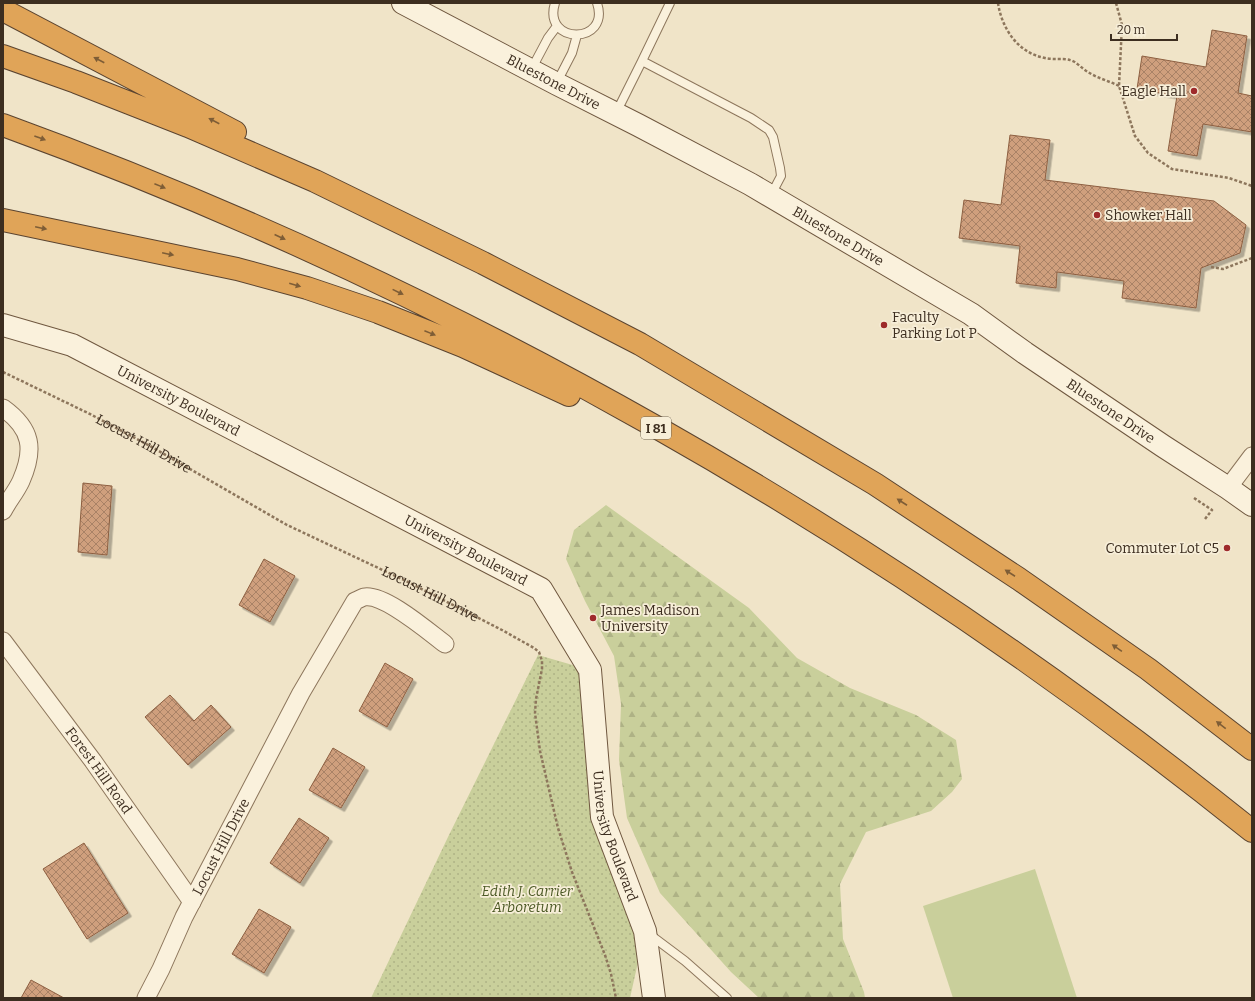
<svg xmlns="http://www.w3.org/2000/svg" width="1255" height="1001" viewBox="0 0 1255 1001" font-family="Bitter,serif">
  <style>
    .forest { fill: url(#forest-firs) }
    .park { fill: #c9cf9b }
    .garden { fill: url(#garden-dots) }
    .building { fill: url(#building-cross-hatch); stroke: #8d5f41; filter: url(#shadow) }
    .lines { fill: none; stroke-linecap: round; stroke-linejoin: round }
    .lane-casing { stroke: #8d765c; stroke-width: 10 }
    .street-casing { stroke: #8d765c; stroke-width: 19 }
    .secondary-casing { stroke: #6f573f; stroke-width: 24 }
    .highway-casing { stroke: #5b4430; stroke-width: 24 }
    .path { stroke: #8d765c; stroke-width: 2.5; stroke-dasharray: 3 2; stroke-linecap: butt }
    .lane { stroke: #faf1dc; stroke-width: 8 }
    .street { stroke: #faf1dc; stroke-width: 17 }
    .secondary { stroke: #faf1dc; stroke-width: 22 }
    .highway { stroke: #e0a458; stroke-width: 22 }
    .oneway { fill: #7e5d36 }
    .poi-dot { fill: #9e2a2b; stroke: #f7eed8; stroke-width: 1.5 }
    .labels { text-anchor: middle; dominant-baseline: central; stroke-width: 3.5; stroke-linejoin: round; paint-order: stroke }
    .shield { fill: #f7eed8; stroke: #756857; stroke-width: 1 }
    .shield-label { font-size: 13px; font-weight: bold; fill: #3d2e20 }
    .street-label { font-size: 14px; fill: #3d2e20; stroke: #f7eed8 }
    .poi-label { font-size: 14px; fill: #3d2e20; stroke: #f7eed8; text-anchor: start }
    .park-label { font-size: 14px; font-style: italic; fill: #4d5a26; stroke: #f7eed8 }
  </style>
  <defs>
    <pattern id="forest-firs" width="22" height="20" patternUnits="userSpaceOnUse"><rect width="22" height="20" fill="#c9cf9b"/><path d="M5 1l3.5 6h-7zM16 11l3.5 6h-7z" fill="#aeb285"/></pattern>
    <pattern id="garden-dots" width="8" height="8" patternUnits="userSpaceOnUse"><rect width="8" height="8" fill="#c9cf9b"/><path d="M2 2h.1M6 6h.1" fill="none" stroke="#aeb285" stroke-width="1.8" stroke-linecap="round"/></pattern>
    <pattern id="building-cross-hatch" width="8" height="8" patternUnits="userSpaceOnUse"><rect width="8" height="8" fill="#cf9f7d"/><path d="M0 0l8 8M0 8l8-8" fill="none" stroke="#a98266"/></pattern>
    <filter id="shadow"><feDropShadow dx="3.5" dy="3.5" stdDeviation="0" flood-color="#0004"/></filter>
  </defs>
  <rect width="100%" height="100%" fill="#f0e4c8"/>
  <path class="forest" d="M 606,505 L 749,608 L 797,658 L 850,688 L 916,715 L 956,740 L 962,779 L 952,792 L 931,811 L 866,832 L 840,884 L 843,939 L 864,992 L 865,998 L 759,998 L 731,972 L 660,893 L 627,818 L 619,760 L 621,704 L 614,656 L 585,601 L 566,559 L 574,530 Z"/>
  <path class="park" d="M 1035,869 L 1077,998 L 953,998 L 923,906 Z"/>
  <path class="garden" d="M 538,655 L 590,670 L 602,817 L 645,931 L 630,998 L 371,998 L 448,837 Z"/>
  <path class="building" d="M 1212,30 L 1247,36 L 1238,93 L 1252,96 L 1252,132 L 1203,124 L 1197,156 L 1168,151 L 1177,96 L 1137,89 L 1142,56 L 1206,67 Z
    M 1010,135 L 1050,140 L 1045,180 L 1214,201 L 1246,225 L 1240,253 L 1201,268 L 1196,308 L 1122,298 L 1124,281 L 1057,272 L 1056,288 L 1016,283 L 1020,246 L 959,238 L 964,200 L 1001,205 Z
    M 83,483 L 112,486 L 107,555 L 78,552 Z
    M 264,559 L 295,576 L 270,622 L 239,605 Z
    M 385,663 L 413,679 L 387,727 L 359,711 Z
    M 170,695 L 194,721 L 211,705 L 231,727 L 188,765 L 145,717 Z
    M 333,748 L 365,767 L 341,808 L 309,790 Z
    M 299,818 L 329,838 L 300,883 L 270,863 Z
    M 84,843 L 128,913 L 87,939 L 43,869 Z
    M 259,909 L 291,927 L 264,973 L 232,954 Z
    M 31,980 L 64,998 L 21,998 Z"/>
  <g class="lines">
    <defs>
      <path id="lane" d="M 555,3 C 542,45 611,45 597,3
        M 642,61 L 670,3
        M 531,70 L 548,38 L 557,26
        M 557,82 L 572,53 L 577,35
        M 616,113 L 642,61 L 751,118 L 769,130 L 773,137 L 780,168 L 781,176 L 771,195
        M 649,934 L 685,961 L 727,998"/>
      <g id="street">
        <path d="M 3,408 C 32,429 35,449 21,481 C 16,492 8,501 3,511"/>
        <path d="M 1228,488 L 1252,456"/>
        <path id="s2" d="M 3,641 L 93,761 L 192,902"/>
        <path id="s3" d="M 146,998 L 161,969 L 184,917 L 301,693 L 355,601 C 358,600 361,598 364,597 C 384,593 429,632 445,644"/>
      </g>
      <g id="secondary">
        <path id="s4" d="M 403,3 L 557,84 L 638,125 L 750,184 L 971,314 L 1025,353 L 1163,446 L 1228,488 L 1252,505"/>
        <path id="s5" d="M 3,325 L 72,345 L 541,589 L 590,670 L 602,817 L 645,931 L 654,998"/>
      </g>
      <path id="highway" d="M 3,10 L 235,132
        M 3,56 L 76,82 L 188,126 L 315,181 L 483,263 L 640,344 L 875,484 L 1019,579 L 1148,669 L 1252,749
        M 3,125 C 451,288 880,532 1252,831
        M 3,220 L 237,269 L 307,288 L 378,312 L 463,346 L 569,395"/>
    </defs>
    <use href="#lane" class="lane-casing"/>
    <use href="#street" class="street-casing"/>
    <use href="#secondary" class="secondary-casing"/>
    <use href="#highway" class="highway-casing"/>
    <g class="path">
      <path d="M 998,3 C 1002,29 1018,53 1045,58 C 1053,60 1063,58 1070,60 C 1076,61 1082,69 1088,72 C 1097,78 1109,81 1119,86"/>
      <path d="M 1116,3 L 1122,25 L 1119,86 L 1135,136 L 1148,153 L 1172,169 L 1229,178 L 1252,186"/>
      <path d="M 1211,267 L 1223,269 L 1252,258"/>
      <path id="s1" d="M 3,372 L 90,414 L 150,446 L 287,525 L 406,581 L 502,630 L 534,648 L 539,652 L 542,661 L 542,669 L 536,699 L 535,713 L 540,751 L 558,828 L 572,872 L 605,955 L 611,974 L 616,998"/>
      <path d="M 1194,498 L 1212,510 L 1205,519"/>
    </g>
    <use href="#lane" class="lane"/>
    <use href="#street" class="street"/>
    <use href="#secondary" class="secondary"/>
    <use href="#highway" class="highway"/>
  </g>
  <defs><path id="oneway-solid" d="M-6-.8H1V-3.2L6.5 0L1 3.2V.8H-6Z"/></defs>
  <g class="oneway">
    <use href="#oneway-solid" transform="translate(99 60) rotate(-152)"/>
    <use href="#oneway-solid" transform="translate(214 121) rotate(-152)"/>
    <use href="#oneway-solid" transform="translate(40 138) rotate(20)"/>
    <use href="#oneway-solid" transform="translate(160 186) rotate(22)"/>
    <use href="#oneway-solid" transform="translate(41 228) rotate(12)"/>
    <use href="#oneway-solid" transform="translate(280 237) rotate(25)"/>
    <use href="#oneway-solid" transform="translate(168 254) rotate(12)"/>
    <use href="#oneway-solid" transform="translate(295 285) rotate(16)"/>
    <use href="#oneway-solid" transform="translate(398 292) rotate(26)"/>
    <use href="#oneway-solid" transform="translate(430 333) rotate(22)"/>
    <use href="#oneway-solid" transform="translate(902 502) rotate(-147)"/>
    <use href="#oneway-solid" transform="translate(1010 573) rotate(-147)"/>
    <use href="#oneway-solid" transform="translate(1117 648) rotate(-145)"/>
    <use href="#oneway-solid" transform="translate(1221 725) rotate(-142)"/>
  </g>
  <g class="poi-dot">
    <circle cx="1194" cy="91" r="4"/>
    <circle cx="1097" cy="215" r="4"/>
    <circle cx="884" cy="325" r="4"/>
    <circle cx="1227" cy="548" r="4"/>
    <circle cx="593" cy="618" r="4"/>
  </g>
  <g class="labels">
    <rect class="shield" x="641" y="417" width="30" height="22" rx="3"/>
    <g class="shield-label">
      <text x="656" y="428">I 81</text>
    </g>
    <g class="street-label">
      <text stroke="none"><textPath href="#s4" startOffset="170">Bluestone Drive</textPath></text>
      <text stroke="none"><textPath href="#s4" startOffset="494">Bluestone Drive</textPath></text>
      <text stroke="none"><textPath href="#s5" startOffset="192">University Boulevard</textPath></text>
      <text stroke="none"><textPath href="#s4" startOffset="818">Bluestone Drive</textPath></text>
      <text stroke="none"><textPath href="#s1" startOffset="158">Locust Hill Drive</textPath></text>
      <text stroke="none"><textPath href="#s5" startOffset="516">University Boulevard</textPath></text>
      <text stroke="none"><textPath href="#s1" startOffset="482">Locust Hill Drive</textPath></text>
      <text stroke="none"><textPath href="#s2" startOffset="161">Forest Hill Road</textPath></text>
      <text stroke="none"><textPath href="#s5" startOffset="864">University Boulevard</textPath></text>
      <text stroke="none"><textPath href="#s3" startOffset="169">Locust Hill Drive</textPath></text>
    </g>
    <g class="poi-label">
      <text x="1186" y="91" text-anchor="end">Eagle Hall</text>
      <text x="1105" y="215">Showker Hall</text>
      <text x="892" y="317">Faculty<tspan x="892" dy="16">Parking Lot P</tspan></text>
      <text x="1219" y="548" text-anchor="end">Commuter Lot C5</text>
      <text x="601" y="610">James Madison<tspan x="601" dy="16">University</tspan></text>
    </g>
    <g class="park-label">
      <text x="527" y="891">Edith J. Carrier<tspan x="527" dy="16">Arboretum</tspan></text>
    </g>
  </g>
  <rect width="1255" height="1001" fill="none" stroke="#3d2e20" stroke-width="8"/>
  <path d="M1111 34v6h66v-6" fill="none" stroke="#3d2e20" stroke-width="2"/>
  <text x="1117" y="34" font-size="12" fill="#3d2e20" stroke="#f7eed8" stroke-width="3" paint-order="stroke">20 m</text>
</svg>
